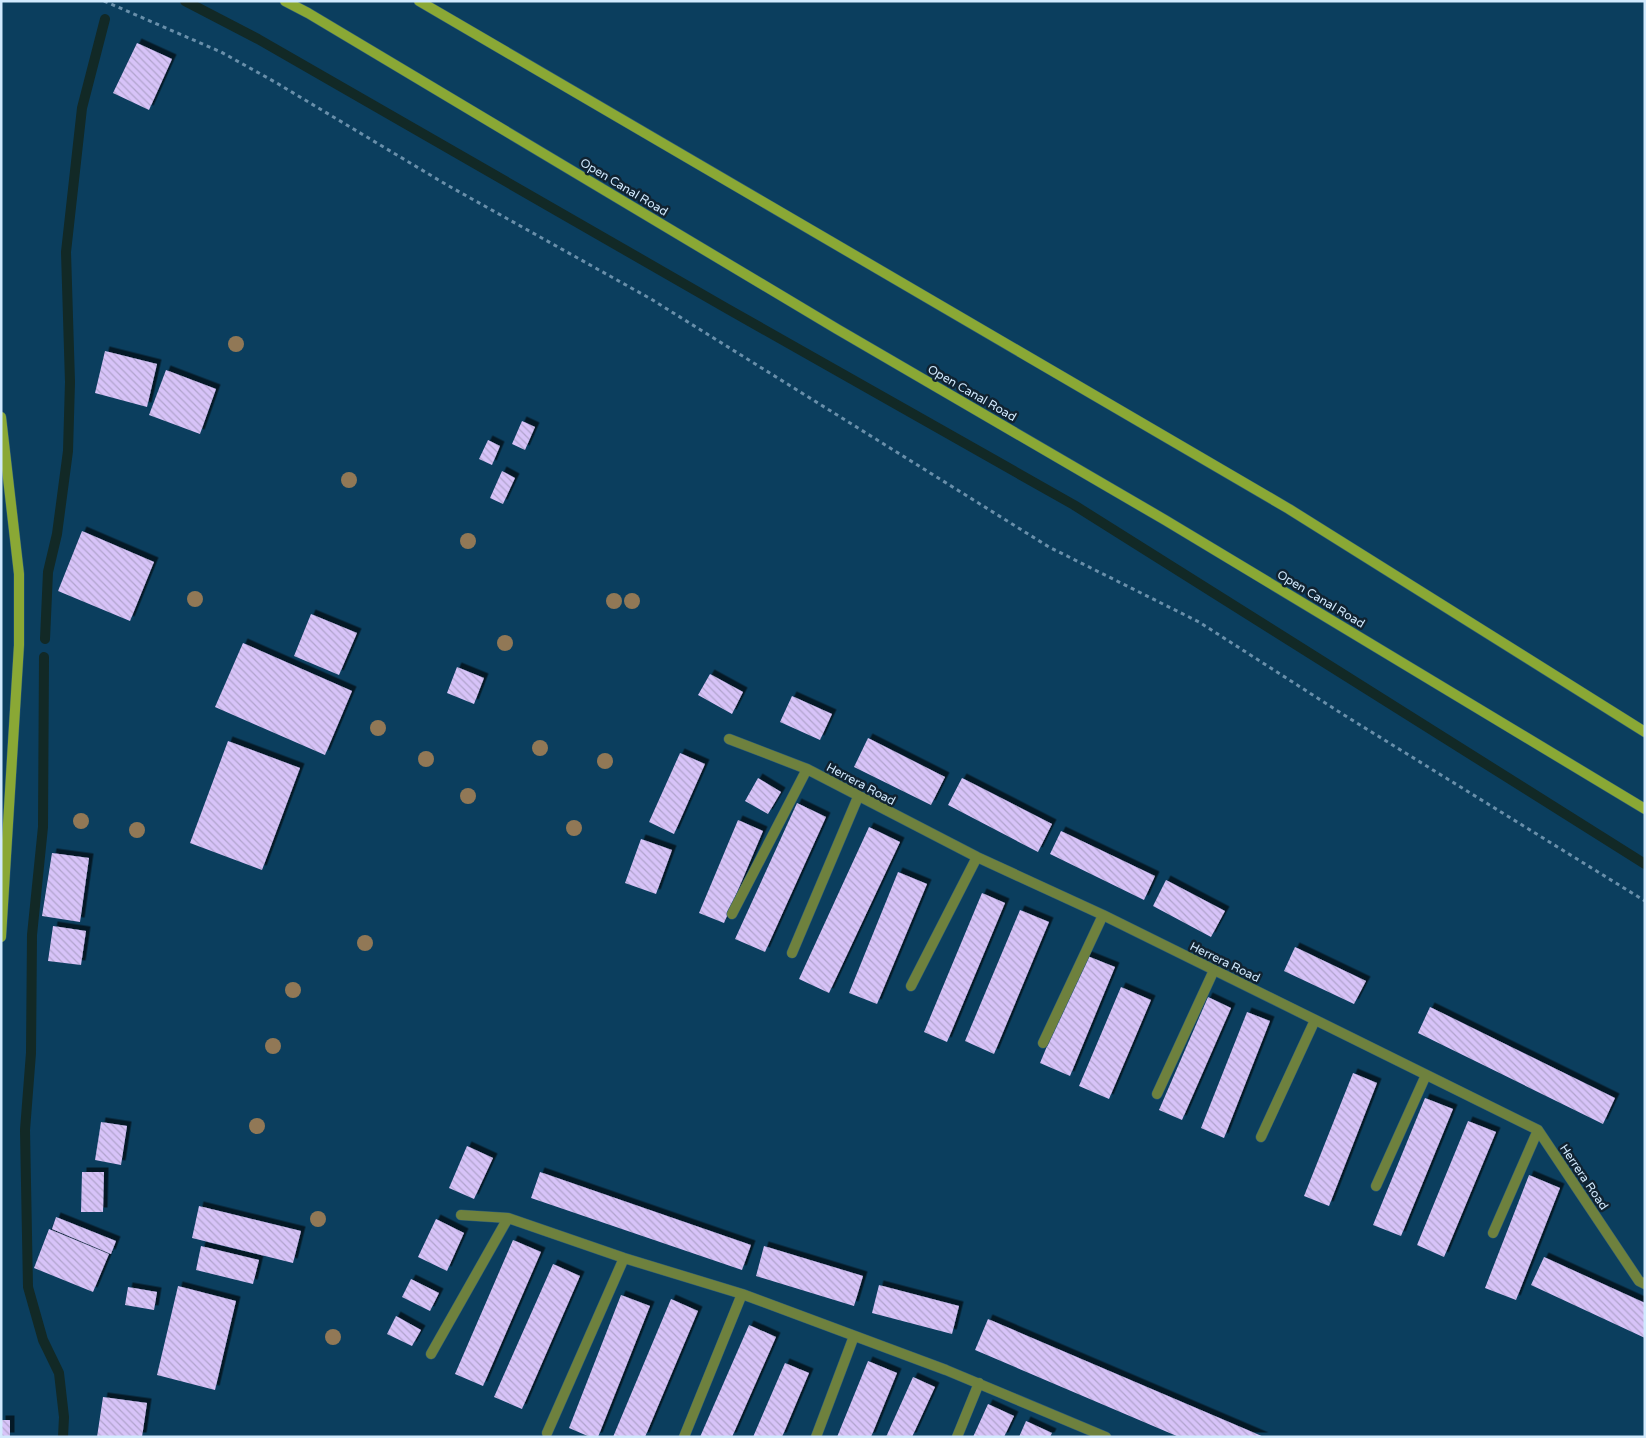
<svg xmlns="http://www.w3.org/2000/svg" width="1646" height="1438" viewBox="0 0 1646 1438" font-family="'Varela Round',sans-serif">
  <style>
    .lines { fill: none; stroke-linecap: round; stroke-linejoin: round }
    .stream { stroke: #122926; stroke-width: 10 }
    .building { fill: url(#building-back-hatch); filter: url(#shadow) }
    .minor-casing { stroke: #2b5a78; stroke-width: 11 }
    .secondary-casing { stroke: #2b5a78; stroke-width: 11 }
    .path { stroke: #698faa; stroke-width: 3; stroke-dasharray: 4 4; stroke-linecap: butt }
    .minor { stroke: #6e813e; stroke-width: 10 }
    .secondary { stroke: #8aa835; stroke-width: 10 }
    .tree { fill: #917856 }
    .labels { text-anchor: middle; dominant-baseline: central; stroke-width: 5; stroke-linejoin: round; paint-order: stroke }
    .street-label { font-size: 12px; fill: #d2eafe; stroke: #102332 }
  </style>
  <defs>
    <pattern id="building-back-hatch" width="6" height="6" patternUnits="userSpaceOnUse" patternTransform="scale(1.25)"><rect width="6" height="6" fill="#d7c3f8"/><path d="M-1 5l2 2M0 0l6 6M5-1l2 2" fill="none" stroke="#b1a4cd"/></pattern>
    <filter id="shadow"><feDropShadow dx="4.5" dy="-4.5" stdDeviation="0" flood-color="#0009"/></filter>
  </defs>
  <rect width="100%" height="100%" fill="#0b3e5e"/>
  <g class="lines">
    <path class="stream" d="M 185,1 L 258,39 L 726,308 L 1074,505 L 1645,864
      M 45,639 L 48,572 L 57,534 L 68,451 L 70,382 L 66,252 L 82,108 L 105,19
      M 44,657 L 43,827 L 32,935 L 31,1053 L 25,1130 L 28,1287 L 43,1340 L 59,1373 L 64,1417 L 63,1437"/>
  </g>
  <path class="building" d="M 137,43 L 172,59 L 149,110 L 113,93 Z
    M 105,351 L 157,364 L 147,407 L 95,393 Z
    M 166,370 L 216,389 L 200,434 L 149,415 Z
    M 522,421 L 535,427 L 525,450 L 512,444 Z
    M 488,440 L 500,446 L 492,465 L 479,459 Z
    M 502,471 L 515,478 L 503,504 L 490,498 Z
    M 82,531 L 154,562 L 130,621 L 58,591 Z
    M 311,614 L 357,633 L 339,675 L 294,656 Z
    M 243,643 L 352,691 L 325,755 L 215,707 Z
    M 457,667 L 484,678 L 474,704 L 447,693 Z
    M 710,674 L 743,692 L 732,714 L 698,695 Z
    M 792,696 L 832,714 L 820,740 L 780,722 Z
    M 868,738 L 945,777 L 931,805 L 854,767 Z
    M 228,741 L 300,768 L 262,870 L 190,843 Z
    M 680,753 L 705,764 L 674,834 L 649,822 Z
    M 758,778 L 781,792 L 768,814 L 745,801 Z
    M 962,778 L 1052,824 L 1038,852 L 948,805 Z
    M 797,803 L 826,817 L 765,952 L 735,939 Z
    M 738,820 L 763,831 L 724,923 L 699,913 Z
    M 869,827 L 900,842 L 829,993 L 799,979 Z
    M 1061,831 L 1155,876 L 1144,900 L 1050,854 Z
    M 641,839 L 672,850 L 656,894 L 625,883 Z
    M 52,853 L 89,858 L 80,922 L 42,916 Z
    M 898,872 L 927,884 L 877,1004 L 849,993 Z
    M 1166,880 L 1225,911 L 1211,937 L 1153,906 Z
    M 982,893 L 1005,903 L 947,1042 L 924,1032 Z
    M 1020,910 L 1049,922 L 994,1054 L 965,1041 Z
    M 53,926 L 86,931 L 81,965 L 48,961 Z
    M 1295,947 L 1366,981 L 1354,1004 L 1284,971 Z
    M 1085,955 L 1115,967 L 1070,1076 L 1040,1063 Z
    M 1121,987 L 1151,1000 L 1109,1099 L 1079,1086 Z
    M 1208,997 L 1231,1008 L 1182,1120 L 1159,1110 Z
    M 1430,1007 L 1615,1098 L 1603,1124 L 1418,1033 Z
    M 1247,1012 L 1270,1021 L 1224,1138 L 1201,1128 Z
    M 1353,1073 L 1377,1083 L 1329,1206 L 1304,1196 Z
    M 1425,1098 L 1453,1109 L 1401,1236 L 1373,1225 Z
    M 1468,1121 L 1496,1132 L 1444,1257 L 1417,1245 Z
    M 101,1122 L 127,1126 L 121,1165 L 95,1160 Z
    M 467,1146 L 493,1158 L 474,1199 L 449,1188 Z
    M 82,1172 L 104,1172 L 103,1212 L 81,1212 Z
    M 540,1172 L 751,1245 L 742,1270 L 531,1198 Z
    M 1529,1175 L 1560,1188 L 1516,1300 L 1485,1288 Z
    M 199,1206 L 301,1231 L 293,1263 L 192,1238 Z
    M 56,1217 L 116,1241 L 111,1254 L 52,1229 Z
    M 436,1219 L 464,1233 L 447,1271 L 418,1257 Z
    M 49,1229 L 109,1254 L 93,1292 L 34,1268 Z
    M 513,1240 L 541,1252 L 483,1386 L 455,1374 Z
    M 201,1246 L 259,1260 L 253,1284 L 196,1270 Z
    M 764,1246 L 863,1276 L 854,1306 L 756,1276 Z
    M 1544,1257 L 1645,1303 L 1645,1338 L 1531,1285 Z
    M 553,1264 L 580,1276 L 522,1409 L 494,1397 Z
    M 411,1279 L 439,1293 L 430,1311 L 402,1297 Z
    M 879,1285 L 959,1306 L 952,1334 L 872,1313 Z
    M 178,1286 L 236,1301 L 215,1390 L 157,1375 Z
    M 128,1287 L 157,1292 L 154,1310 L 125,1305 Z
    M 621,1295 L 650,1306 L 598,1437 L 590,1437 L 569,1428 Z
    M 671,1299 L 698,1311 L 645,1437 L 613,1437 Z
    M 396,1316 L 421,1330 L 412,1346 L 387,1334 Z
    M 988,1319 L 1264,1437 L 1179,1437 L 975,1350 Z
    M 749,1325 L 776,1337 L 732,1437 L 700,1437 Z
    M 868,1361 L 897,1373 L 871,1437 L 837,1437 Z
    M 785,1363 L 809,1373 L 782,1437 L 753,1437 Z
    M 913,1377 L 935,1387 L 912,1437 L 886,1437 Z
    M 103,1397 L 147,1403 L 142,1437 L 97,1437 Z
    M 988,1404 L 1014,1416 L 1004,1437 L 973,1437 Z
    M 1,1420 L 10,1420 L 10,1437 L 1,1437 Z
    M 1026,1421 L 1052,1433 L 1050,1437 L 1019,1437 Z"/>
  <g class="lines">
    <defs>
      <path id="minor" d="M 729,739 L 807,769 L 977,857 L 1103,915 L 1538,1130 L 1639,1281 L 1645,1284
        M 732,914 L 807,769
        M 792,953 L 858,797
        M 911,986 L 977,857
        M 1043,1043 L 1103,915
        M 1157,1094 L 1214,970
        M 1261,1137 L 1315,1020
        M 1376,1186 L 1426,1075
        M 461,1215 L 508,1218 L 624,1258 L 742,1294 L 946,1370 L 1106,1437
        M 1493,1233 L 1538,1130
        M 431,1354 L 508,1218
        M 547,1433 L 624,1258
        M 684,1437 L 742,1294
        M 816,1437 L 854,1336
        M 957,1437 L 979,1383"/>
      <path id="secondary" d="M 285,1 L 308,13 L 837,329 L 1165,520 L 1645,809
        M 419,1 L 1289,509 L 1645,732
        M 1,417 L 19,574 L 19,645 L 1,937"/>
    </defs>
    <use href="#minor" class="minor-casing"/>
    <use href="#secondary" class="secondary-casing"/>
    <path class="path" d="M 104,1 L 221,52 L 275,82 L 447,185 L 651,299 L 1049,547 L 1199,622 L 1344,715 L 1645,901"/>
    <use href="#minor" class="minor"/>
    <use href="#secondary" class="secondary"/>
  </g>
  <g class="tree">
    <circle cx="236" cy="344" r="8"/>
    <circle cx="349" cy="480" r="8"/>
    <circle cx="468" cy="541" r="8"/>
    <circle cx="195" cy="599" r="8"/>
    <circle cx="614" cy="601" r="8"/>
    <circle cx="632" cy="601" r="8"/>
    <circle cx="505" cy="643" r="8"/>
    <circle cx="378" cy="728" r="8"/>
    <circle cx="540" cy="748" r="8"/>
    <circle cx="426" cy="759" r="8"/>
    <circle cx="605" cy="761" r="8"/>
    <circle cx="468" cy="796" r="8"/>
    <circle cx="81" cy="821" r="8"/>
    <circle cx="574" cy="828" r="8"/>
    <circle cx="137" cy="830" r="8"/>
    <circle cx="365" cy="943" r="8"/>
    <circle cx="293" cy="990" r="8"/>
    <circle cx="273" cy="1046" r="8"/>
    <circle cx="257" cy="1126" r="8"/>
    <circle cx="318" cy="1219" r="8"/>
    <circle cx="333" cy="1337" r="8"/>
  </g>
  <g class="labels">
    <g class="street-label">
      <text transform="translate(624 187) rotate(31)">Open Canal Road</text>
      <text transform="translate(972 393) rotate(30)">Open Canal Road</text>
      <text transform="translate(1321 599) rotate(31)">Open Canal Road</text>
      <text transform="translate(861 784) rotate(28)">Herrera Road</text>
      <text transform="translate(1225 962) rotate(26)">Herrera Road</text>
      <text transform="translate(1584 1177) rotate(56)">Herrera Road</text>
    </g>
  </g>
  <rect width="1646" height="1438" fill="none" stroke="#d2eafe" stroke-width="5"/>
</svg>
